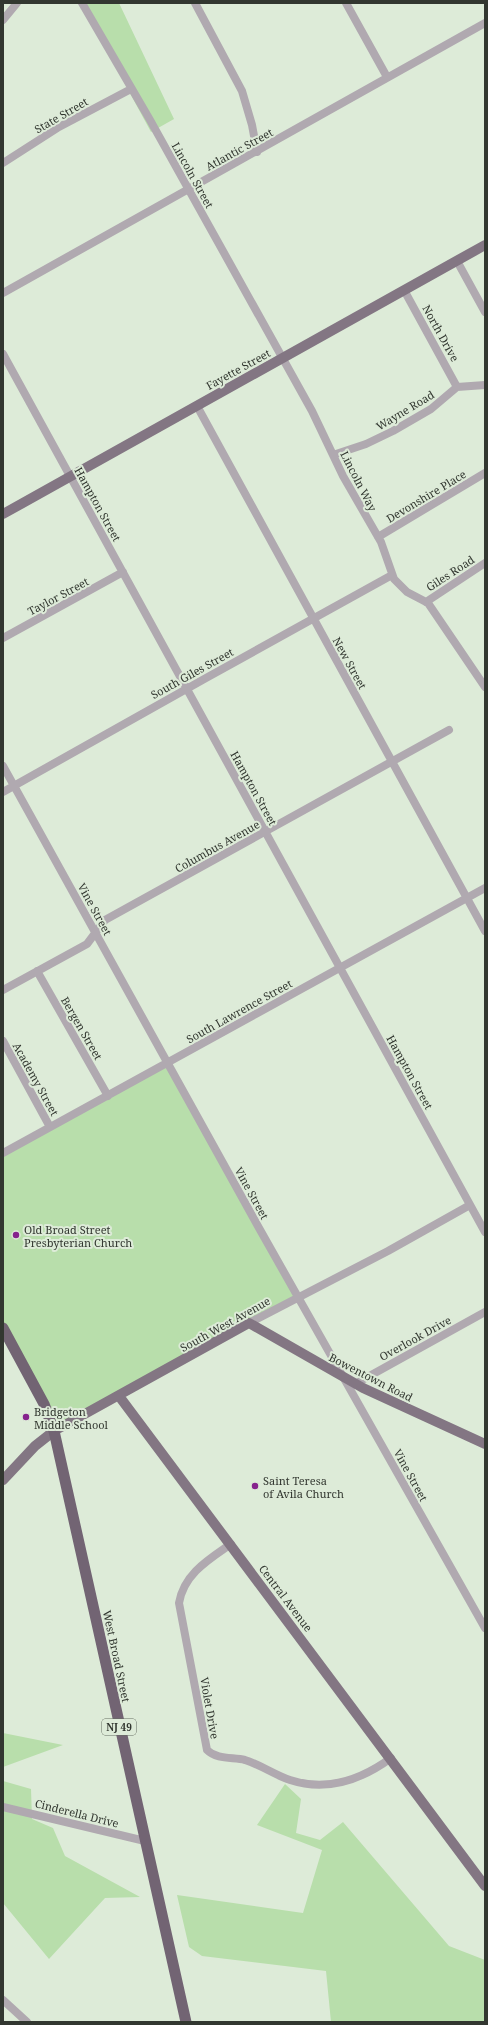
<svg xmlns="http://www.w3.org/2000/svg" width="488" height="2025" viewBox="0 0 488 2025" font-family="'Noto Serif',serif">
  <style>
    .green { fill: #b8deab }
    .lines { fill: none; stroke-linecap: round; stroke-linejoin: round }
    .minor { stroke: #b0a9b0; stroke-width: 8 }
    .major { stroke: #837683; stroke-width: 10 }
    .highway { stroke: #726473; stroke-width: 11 }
    .poi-dot { fill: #86238d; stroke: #ddebd8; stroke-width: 1.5 }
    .labels { text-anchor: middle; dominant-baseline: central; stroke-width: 4; stroke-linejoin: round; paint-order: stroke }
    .shield { fill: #ddebd8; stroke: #656d62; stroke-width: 1 }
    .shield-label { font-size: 10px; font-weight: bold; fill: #323730 }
    .street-label { font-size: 11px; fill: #323730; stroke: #ddebd8 }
    .poi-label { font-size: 11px; fill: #323730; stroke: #ddebd8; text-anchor: start }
  </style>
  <rect width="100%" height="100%" fill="#ddebd8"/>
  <path class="green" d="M 81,3 L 119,3 L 174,119 L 151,132 Z
    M 168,1062 L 298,1298 L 54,1431 L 3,1328 L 3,1153 Z
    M 3,1733 L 63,1745 L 3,1767 Z
    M 3,1781 L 31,1789 L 32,1819 L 53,1828 L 65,1856 L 140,1897 L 105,1898 L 49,1959 L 3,1903 Z
    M 285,1784 L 301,1799 L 296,1833 L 320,1840 L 343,1822 L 449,1946 L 485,1960 L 485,2022 L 331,2022 L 326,1971 L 202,1956 L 189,1947 L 177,1895 L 303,1913 L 322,1850 L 257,1825 Z"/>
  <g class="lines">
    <path class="minor" d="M 82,3 L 150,120 L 312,411 L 343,476 L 381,542 L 394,579 L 407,592 L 428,603 L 485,687
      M 195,3 L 242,91 L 252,125 L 257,152
      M 346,3 L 387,77
      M 3,20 L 17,3
      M 3,163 L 59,127 L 131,89
      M 457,261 L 485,312
      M 404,290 L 457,387
      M 3,293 L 485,23
      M 3,354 L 485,1232
      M 197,406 L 485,931
      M 333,455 L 366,444 L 393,431 L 431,409 L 457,387 L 485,385
      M 378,537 L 485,473
      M 426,602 L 485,563
      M 3,638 L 123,572
      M 3,766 L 259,1228 L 485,1628
      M 3,792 L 206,678 L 392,575
      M 37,971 L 108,1096
      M 3,990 L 87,944 L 105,920 L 449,730
      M 3,1041 L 50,1127
      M 3,1153 L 485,888
      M 249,1323 L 388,1251 L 470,1205
      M 355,1384 L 485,1312
      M 231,1544 C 208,1560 184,1574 179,1603 L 207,1750 C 217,1760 233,1757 245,1760 C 261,1765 275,1775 290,1780 C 327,1792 361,1780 391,1758
      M 3,1807 L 145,1841
      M 3,2000 L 27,2022"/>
    <path class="major" d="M 3,514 L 485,245
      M 119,1396 L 485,1886
      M 3,1480 L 35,1446 L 54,1431 L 249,1323 L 363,1388 L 485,1444"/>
    <path class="highway" d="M 3,1328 L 44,1404 L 54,1431 L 186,2022"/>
  </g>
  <g class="poi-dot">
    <circle cx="16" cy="1235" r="4"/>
    <circle cx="26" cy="1417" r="4"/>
    <circle cx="255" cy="1486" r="4"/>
  </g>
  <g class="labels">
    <rect class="shield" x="102" y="1719" width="34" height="16" rx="3"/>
    <g class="shield-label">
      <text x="119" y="1727">NJ 49</text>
    </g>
    <g class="street-label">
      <text transform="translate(61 115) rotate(-30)">State Street</text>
      <text transform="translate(239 149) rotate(-29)">Atlantic Street</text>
      <text transform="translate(193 175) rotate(61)">Lincoln Street</text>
      <text transform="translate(441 333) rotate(61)">North Drive</text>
      <text transform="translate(238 369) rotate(-29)">Fayette Street</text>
      <text transform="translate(405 410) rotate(-31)">Wayne Road</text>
      <text transform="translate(359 481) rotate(63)">Lincoln Way</text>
      <text transform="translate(426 496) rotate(-31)">Devonshire Place</text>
      <text transform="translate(98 504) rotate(61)">Hampton Street</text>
      <text transform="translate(450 573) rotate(-33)">Giles Road</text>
      <text transform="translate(58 596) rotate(-28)">Taylor Street</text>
      <text transform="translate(350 663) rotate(61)">New Street</text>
      <text transform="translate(192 673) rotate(-29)">South Giles Street</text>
      <text transform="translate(254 788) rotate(61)">Hampton Street</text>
      <text transform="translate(217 846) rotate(-29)">Columbus Avenue</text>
      <text transform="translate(95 909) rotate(61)">Vine Street</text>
      <text transform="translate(239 1011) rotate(-29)">South Lawrence Street</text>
      <text transform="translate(82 1028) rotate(60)">Bergen Street</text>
      <text transform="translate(410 1072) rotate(61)">Hampton Street</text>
      <text transform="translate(36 1079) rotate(61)">Academy Street</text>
      <text transform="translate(252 1193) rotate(61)">Vine Street</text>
      <text transform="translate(225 1324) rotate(-29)">South West Avenue</text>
      <text transform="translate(415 1338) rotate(-29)">Overlook Drive</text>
      <text transform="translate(371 1377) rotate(27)">Bowentown Road</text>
      <text transform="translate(411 1475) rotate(61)">Vine Street</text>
      <text transform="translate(286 1598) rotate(53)">Central Avenue</text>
      <text transform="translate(117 1656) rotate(78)">West Broad Street</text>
      <text transform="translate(210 1708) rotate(80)">Violet Drive</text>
      <text transform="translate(77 1813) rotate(14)">Cinderella Drive</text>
    </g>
    <g class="poi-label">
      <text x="24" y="1229">Old Broad Street<tspan x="24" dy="13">Presbyterian Church</tspan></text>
      <text x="34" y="1411">Bridgeton<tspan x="34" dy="13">Middle School</tspan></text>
      <text x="263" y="1480">Saint Teresa<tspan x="263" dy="13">of Avila Church</tspan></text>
    </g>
  </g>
  <rect width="488" height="2025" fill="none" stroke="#323730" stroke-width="8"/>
</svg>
